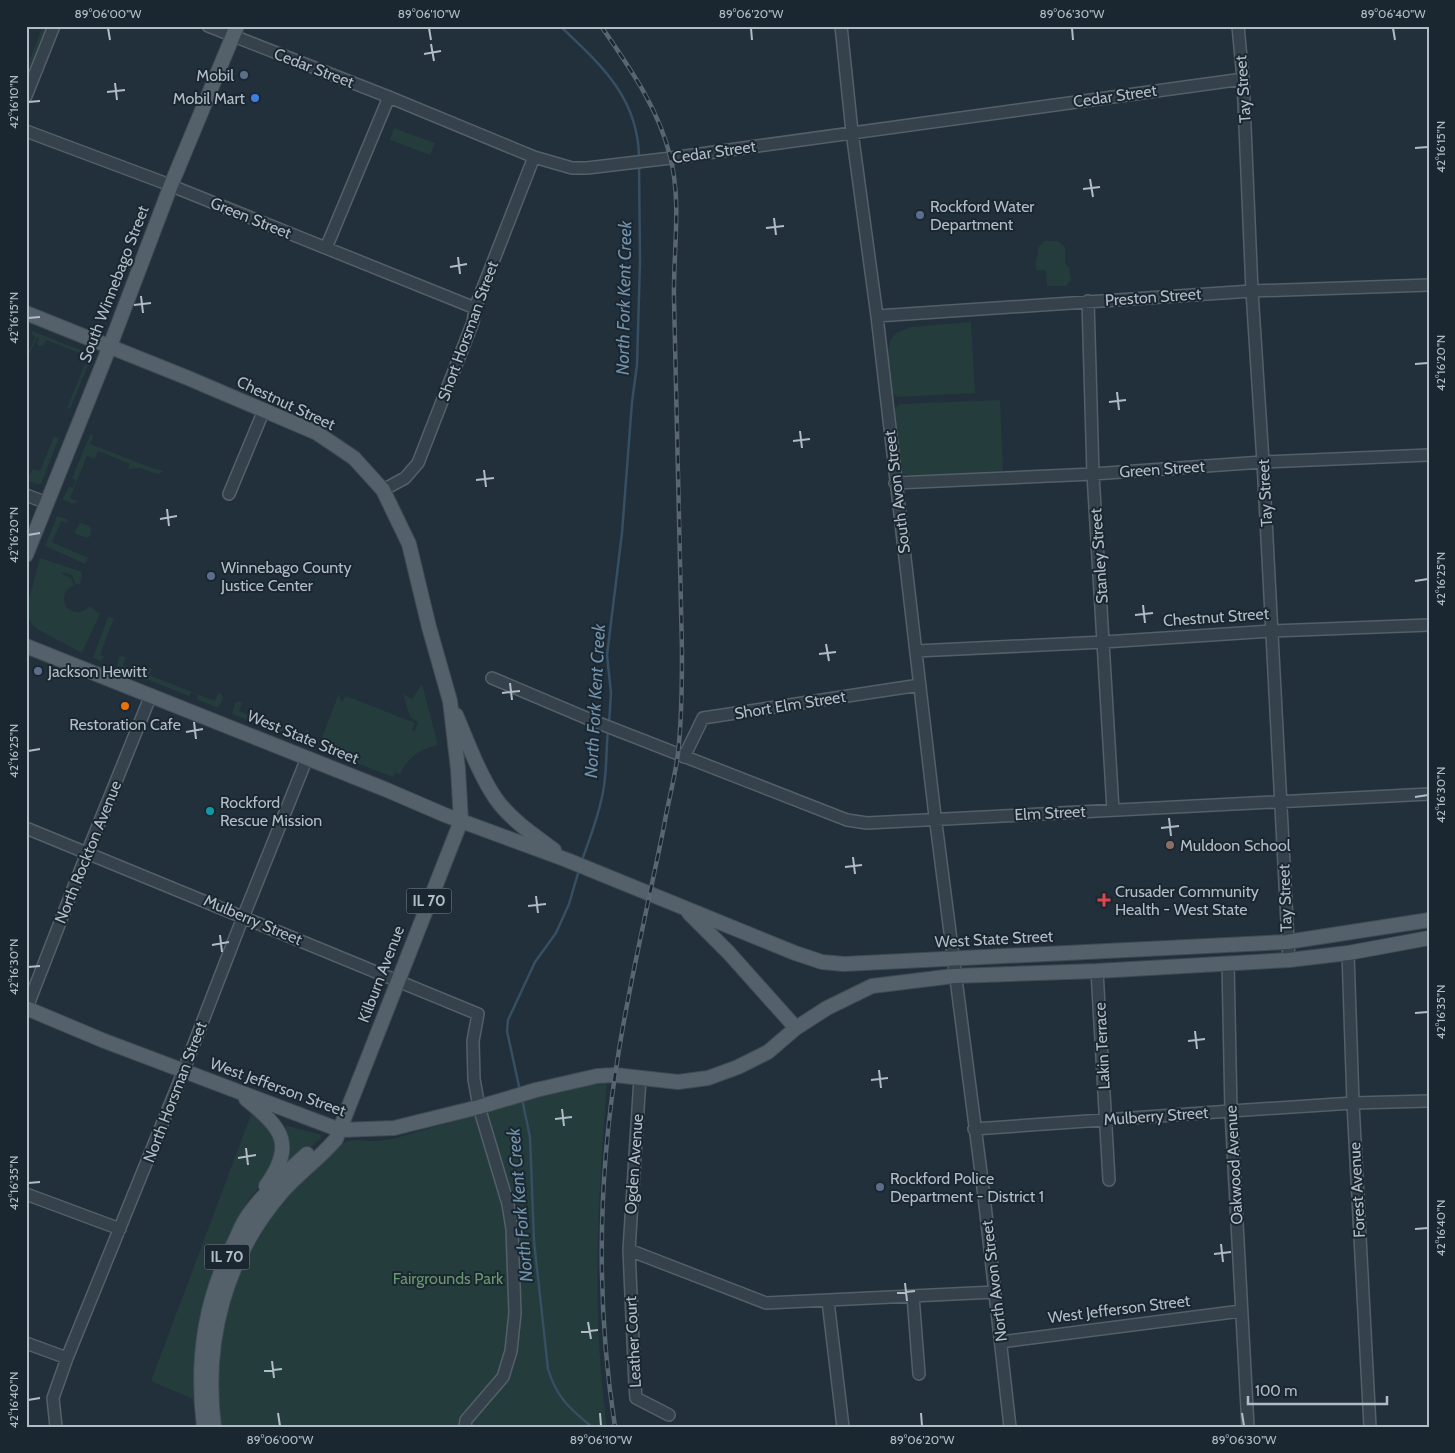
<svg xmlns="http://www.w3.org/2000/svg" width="1455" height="1453" viewBox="0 0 1455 1453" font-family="Cabin,sans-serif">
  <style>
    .green { fill: #243c3b }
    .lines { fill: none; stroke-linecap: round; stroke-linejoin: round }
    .stream { stroke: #364f62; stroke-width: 2.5 }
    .minor-casing { stroke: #545f69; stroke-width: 14 }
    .major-casing { stroke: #3f4b54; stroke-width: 16 }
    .minor { stroke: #36424b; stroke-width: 11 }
    .major { stroke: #54616b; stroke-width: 14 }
    .rail-casing { stroke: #586672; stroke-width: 4.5 }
    .rail { stroke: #1b2730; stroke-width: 2.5; stroke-dasharray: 8; stroke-linecap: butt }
    .ticks { fill: none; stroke: #b1bcc7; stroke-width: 2 }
    .service-dot { fill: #5c6f8a; stroke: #1b2730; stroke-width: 2 }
    .shop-dot { fill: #3f7fe0; stroke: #1b2730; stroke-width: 2 }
    .food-dot { fill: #e8710a; stroke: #1b2730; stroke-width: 2 }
    .culture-dot { fill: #0f9aa8; stroke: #1b2730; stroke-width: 2 }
    .education-dot { fill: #8d6e63; stroke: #1b2730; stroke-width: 2 }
    .health-dot { fill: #e0444e; stroke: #1b2730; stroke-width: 2 }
    .labels { text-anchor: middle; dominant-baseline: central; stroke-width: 4; stroke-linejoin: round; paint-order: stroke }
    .shield { fill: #1b2730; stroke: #848f9a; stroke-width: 1 }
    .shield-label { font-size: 15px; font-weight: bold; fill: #b1bcc7 }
    .street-label { font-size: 16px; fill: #b1bcc7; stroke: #1b2730 }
    .poi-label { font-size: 16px; fill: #b1bcc7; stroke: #1b2730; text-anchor: start }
    .park-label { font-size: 16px; fill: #68986d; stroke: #1b2730 }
    .water-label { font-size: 18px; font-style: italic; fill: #7192aa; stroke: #1b2730 }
    .neatline { fill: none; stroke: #b1bcc7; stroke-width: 2 }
    .ticks-label { font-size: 12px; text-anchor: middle; fill: #b1bcc7 }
  </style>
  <rect width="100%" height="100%" fill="#22303b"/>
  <path class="green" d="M 43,26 L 47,26 L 26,79 L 26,69 Z
    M 394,128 L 435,143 L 430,155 L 390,140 Z
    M 1044,241 L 1058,241 L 1065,247 L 1065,263 L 1069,267 L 1071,280 L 1066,286 L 1047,286 L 1046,270 L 1036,270 L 1036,258 L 1038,256 L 1038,248 Z
    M 971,322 L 975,393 L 898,397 L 892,393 L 887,354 L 891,339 L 896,333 L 911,327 Z
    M 32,331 L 83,351 L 82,354 L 46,340 L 43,346 L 37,345 L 39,338 L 37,337 L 26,362 L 26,358 L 35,337 L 32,334 Z
    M 85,364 L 88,365 L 70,409 L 67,408 Z
    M 1000,400 L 1003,471 L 915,477 L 904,474 L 901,470 L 894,408 L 901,404 Z
    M 91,433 L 93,437 L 90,444 L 152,468 L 164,471 L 158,474 L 140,468 L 128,469 L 130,464 L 98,451 L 95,459 L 87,456 L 70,498 L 77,501 L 76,503 L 72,504 L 63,499 L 69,487 L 73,488 L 76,480 L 72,478 Z
    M 54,436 L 59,438 L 41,484 L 37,484 L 26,480 L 26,474 L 29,475 L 33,469 L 40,471 Z
    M 57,516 L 66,519 L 68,522 L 68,523 L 61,521 L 52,542 L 88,558 L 85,564 L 45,546 Z
    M 80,523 L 89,526 L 91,528 L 90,536 L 87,538 L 76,534 L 75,531 Z
    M 40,558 L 82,572 L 80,584 L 76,584 L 72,575 L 63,572 L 62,574 L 71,578 L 74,585 C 64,589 62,598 66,607 C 74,614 82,614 90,606 L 100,614 L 82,653 L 39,630 L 32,624 L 28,617 L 28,603 Z
    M 108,617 L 114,618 L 100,655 L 104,656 L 101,661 L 93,658 Z
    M 122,656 L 126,657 L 123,665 L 143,672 L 146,666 L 152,669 L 149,675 L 215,701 L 218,693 L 222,695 L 223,699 L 218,708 L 197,699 L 198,695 L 191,692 L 189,696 L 139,676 L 140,672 L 133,670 L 131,673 L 117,668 L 119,657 Z
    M 422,684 L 438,745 C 420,749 408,757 400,774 L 395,773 L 393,777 L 318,748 L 339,693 L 340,700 L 342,702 L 346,696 L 415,723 L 412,730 L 415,731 L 418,722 L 410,717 L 403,694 L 412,699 Z
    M 238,701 L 242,703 L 239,711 L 303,736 L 306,729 L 309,731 L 310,735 L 305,742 L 261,725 L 262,721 L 255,718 L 253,722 L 232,714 L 235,703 Z
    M 607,1084 C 598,1198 591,1313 607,1427 L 221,1427 C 210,1353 228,1278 270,1216 C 280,1201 293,1189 306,1176 C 317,1166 333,1148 346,1142 C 354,1138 365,1141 373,1141 C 381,1141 388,1139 396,1138 L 540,1096 L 592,1085 Z
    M 252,1112 L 272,1126 L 278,1155 C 272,1164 267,1175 261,1184 C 256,1192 249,1198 245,1206 C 208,1265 194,1330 193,1399 L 151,1381 Z
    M 287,1126 L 319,1134 L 321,1135 L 321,1138 L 294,1162 L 282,1168 C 287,1153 291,1143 285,1128 Z"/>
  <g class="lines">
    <path class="stream" d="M 560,26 C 601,65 639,98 639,159
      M 609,724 L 611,693 L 607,655 L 622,533 L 632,402 L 637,365 L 640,261 L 639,164
      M 582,860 C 590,838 599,815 603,792 C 607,772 606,750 608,729
      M 520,1091 L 507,1031 L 508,1020 L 535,962 L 556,933 L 569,904 L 579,870
      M 522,1099 L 530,1137 L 534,1241 L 548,1369 C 557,1398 569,1408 592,1427"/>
    <defs>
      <path id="minor" d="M 208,26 L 389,97 L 534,157 L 572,168 L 587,168 L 671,158 L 1243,79
        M 841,26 L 852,132 L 877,316 L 934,808 L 984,1196 L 1010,1427
        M 1238,26 L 1243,79 L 1252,291 L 1263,462 L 1289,960
        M 26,96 L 54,26
        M 26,131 L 162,182 L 475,308
        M 326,248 L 389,97
        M 1088,301 L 1093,474 L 1113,810
        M 877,316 L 1252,291 L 1429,285
        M 895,483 L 1093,474 L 1263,462 L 1429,455
        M 383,490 L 405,478 L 418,463 L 473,322 L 475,308 L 534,157
        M 229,494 L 264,410
        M 26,495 L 47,503
        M 916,651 L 1104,642 L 1272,631 L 1429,625
        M 492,678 L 591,720 L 847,820 L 867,823 L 1429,794
        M 684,757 L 703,718 L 920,685
        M 26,828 L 478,1014 L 473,1041 L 474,1079 L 479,1107 L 508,1204 L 512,1229 L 515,1313 L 511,1351 L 503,1377 L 466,1420 L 465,1427
        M 1348,953 L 1353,1103 L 1370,1427
        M 1228,963 L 1231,1111 L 1248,1427
        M 1097,971 L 1109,1180
        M 26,1010 L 87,853 L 151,695
        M 640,1078 L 629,1250 L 635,1385 L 636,1398 L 669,1415
        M 974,1129 L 1231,1111 L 1353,1103 L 1429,1101
        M 26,1194 L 120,1229
        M 629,1250 L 766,1303 L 995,1292
        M 913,1296 L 919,1374
        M 828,1301 L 843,1427
        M 1001,1342 L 1241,1311
        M 26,1343 L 67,1358
        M 56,1427 L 53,1398 L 67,1358 L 178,1085 L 238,930 L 307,758"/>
      <path id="major" d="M 26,313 L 188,378 L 317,433 L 354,458 L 383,490 L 409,544 L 429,627 L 450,701 L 458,769 L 461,821 L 336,1139 C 320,1158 299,1173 282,1192 C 225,1258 203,1341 214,1427
        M 26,555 L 110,346 L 171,185 L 237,26
        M 26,646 L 387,790 L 445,815 L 567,860 L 795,953 L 822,962 L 844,964 L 1287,942 L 1429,920
        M 456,715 C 468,743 479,774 496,799 C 511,820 534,835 554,850
        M 689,913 L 729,953 L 796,1028
        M 26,1008 L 102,1040 L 340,1130 L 394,1128 L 479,1107 L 536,1090 L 597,1076 L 615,1075 L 678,1082 L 708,1078 L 738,1067 L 768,1052 L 796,1028 L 827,1008 L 872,986 L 954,976 L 1097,971 L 1289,960 L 1348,953 L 1429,938
        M 246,1099 C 282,1128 296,1144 266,1186
        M 204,1427 C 196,1364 204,1302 233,1245 C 238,1235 242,1223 249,1214 C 265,1192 287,1172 307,1154"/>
    </defs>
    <use href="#minor" class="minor-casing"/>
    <use href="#major" class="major-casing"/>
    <use href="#minor" class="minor"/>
    <use href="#major" class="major"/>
    <defs>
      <path id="rail" d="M 601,26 C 629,67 658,107 670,156 C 682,202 673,252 674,299 C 677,416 680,533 682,651 C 682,685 682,719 678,753 C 675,778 668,802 664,826 C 649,901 631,975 619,1050 C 598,1174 596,1303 615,1427"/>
    </defs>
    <use href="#rail" class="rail-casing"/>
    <use href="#rail" class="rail"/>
  </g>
  <path class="ticks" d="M 108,28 L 110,40M 429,28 L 431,40M 751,28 L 752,40M 1072,28 L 1073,40M 1393,28 L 1395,40M 431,44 L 434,61M 424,54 L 441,51M 115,83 L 117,100M 107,92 L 125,90M 28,102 L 40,101M 1415,148 L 1428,147M 1090,179 L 1093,197M 1083,189 L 1100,187M 774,218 L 776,235M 766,228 L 784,226M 458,257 L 460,274M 450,267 L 467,264M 141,296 L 143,313M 134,305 L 151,303M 28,318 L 40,317M 1415,364 L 1428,363M 1117,392 L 1119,410M 1109,402 L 1126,400M 800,431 L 802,448M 793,441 L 810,439M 484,470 L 486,487M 476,480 L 494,478M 167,509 L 169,526M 160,519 L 177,516M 28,535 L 40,533M 1415,581 L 1428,579M 1143,605 L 1145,623M 1135,615 L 1153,613M 826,644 L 829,661M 819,654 L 836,652M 510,683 L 512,700M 502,693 L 520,691M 194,722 L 196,739M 186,732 L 203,729M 28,751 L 40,749M 1415,797 L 1428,795M 1169,818 L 1171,836M 1161,828 L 1179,826M 853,857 L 855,874M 845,867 L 862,865M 536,896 L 538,913M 528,906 L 546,904M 220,935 L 222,952M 212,945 L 229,942M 28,967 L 40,966M 1415,1013 L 1428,1012M 1195,1031 L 1197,1049M 1188,1041 L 1205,1039M 879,1070 L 881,1088M 871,1080 L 888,1078M 562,1109 L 564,1126M 555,1119 L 572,1117M 246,1148 L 248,1165M 238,1158 L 256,1155M 28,1183 L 40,1182M 1415,1229 L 1428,1228M 1221,1244 L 1223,1262M 1214,1254 L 1231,1252M 905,1283 L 907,1301M 897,1293 L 915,1291M 588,1322 L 591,1339M 581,1332 L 598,1330M 272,1361 L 274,1378M 264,1371 L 282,1369M 28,1400 L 40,1398M 278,1413 L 280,1426M 600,1413 L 601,1426M 921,1413 L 922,1426M 1242,1413 L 1244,1426"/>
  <g class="service-dot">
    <circle cx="244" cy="75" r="5"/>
    <circle cx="920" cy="215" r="5"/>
    <circle cx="211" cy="576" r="5"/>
    <circle cx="38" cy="671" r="5"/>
    <circle cx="880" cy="1187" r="5"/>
  </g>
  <circle class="shop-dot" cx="255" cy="98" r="5"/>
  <circle class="food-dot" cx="125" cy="706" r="5"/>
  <circle class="culture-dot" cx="210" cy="811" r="5"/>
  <circle class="education-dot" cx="1170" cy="845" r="5"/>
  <path class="health-dot" d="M1101.5 892.5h5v5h5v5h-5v5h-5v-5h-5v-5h5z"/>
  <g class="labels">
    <g class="shield">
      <rect x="406.5" y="888.5" width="45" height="25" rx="4"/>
      <rect x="204.5" y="1244.5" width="45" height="25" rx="4"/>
    </g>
    <g class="shield-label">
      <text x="429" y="901">IL 70</text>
      <text x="227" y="1257">IL 70</text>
    </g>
    <g class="street-label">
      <text transform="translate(314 68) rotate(21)">Cedar Street</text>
      <text transform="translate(1243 89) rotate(-94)">Tay Street</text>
      <text transform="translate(1115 96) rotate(-8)">Cedar Street</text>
      <text transform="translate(714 152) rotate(-8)">Cedar Street</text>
      <text transform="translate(251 218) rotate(22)">Green Street</text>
      <text transform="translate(114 284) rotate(-69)">South Winnebago Street</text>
      <text transform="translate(1153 297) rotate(-4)">Preston Street</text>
      <text transform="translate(468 331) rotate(-70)">Short Horsman Street</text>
      <text transform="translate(286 403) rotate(25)">Chestnut Street</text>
      <text transform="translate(1162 469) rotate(-4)">Green Street</text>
      <text transform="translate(897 492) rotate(-97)">South Avon Street</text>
      <text transform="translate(1265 493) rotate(-93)">Tay Street</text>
      <text transform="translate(1099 556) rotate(-94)">Stanley Street</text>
      <text transform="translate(1216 617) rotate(-4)">Chestnut Street</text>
      <text transform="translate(790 705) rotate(-9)">Short Elm Street</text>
      <text transform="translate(303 737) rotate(22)">West State Street</text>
      <text transform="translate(1050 813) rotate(-3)">Elm Street</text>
      <text transform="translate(88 852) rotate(-68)">North Rockton Avenue</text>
      <text transform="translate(1285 898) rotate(-92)">Tay Street</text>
      <text transform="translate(253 920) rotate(23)">Mulberry Street</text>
      <text transform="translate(994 939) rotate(-3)">West State Street</text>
      <text transform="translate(381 974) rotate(-69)">Kilburn Avenue</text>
      <text transform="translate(1102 1046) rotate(-93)">Lakin Terrace</text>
      <text transform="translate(278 1087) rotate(20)">West Jefferson Street</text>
      <text transform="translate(175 1092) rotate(-69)">North Horsman Street</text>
      <text transform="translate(1156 1116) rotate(-4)">Mulberry Street</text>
      <text transform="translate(634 1164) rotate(-86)">Ogden Avenue</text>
      <text transform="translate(1234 1165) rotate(-93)">Oakwood Avenue</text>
      <text transform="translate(1357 1190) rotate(-93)">Forest Avenue</text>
      <text transform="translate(994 1281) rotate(-97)">North Avon Street</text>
      <text transform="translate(1119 1309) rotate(-7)">West Jefferson Street</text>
      <text transform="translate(633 1342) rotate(-93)">Leather Court</text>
    </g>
    <g class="poi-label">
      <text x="234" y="75" text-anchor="end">Mobil</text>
      <text x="245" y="98" text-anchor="end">Mobil Mart</text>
      <text x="930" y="206">Rockford Water<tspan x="930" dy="18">Department</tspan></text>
      <text x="221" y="567">Winnebago County<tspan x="221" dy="18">Justice Center</tspan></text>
      <text x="48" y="671">Jackson Hewitt</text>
      <text x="125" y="724" text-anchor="middle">Restoration Cafe</text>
      <text x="220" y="802">Rockford<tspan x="220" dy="18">Rescue Mission</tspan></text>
      <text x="1180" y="845">Muldoon School</text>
      <text x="1115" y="891">Crusader Community<tspan x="1115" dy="18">Health - West State</tspan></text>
      <text x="890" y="1178">Rockford Police<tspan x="890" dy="18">Department - District 1</tspan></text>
    </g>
    <g class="park-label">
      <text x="448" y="1278">Fairgrounds Park</text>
    </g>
    <g class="water-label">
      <text transform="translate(624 298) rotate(-89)">North Fork Kent Creek</text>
      <text transform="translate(595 701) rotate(-87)">North Fork Kent Creek</text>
      <text transform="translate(520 1205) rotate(-95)">North Fork Kent Creek</text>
    </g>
  </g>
  <rect width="1455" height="1453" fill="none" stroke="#1b2730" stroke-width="55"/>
  <path d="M1248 1396v8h139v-8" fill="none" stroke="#b1bcc7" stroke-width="2.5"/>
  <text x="1255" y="1396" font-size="15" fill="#b1bcc7" stroke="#1b2730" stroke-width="4" paint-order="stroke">100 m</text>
  <rect x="28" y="28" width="1400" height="1398" class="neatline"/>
  <g class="ticks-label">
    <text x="108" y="18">89°06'00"W</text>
    <text x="429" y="18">89°06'10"W</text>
    <text x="751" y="18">89°06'20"W</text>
    <text x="1072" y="18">89°06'30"W</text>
    <text x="1393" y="18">89°06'40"W</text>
    <text transform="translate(14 102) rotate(-90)" y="4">42°16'10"N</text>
    <text transform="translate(1441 147) rotate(-90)" y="4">42°16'15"N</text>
    <text transform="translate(14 318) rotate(-90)" y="4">42°16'15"N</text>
    <text transform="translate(1441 363) rotate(-90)" y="4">42°16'20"N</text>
    <text transform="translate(14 535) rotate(-90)" y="4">42°16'20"N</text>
    <text transform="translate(1441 579) rotate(-90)" y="4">42°16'25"N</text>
    <text transform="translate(14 751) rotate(-90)" y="4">42°16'25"N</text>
    <text transform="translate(1441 795) rotate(-90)" y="4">42°16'30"N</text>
    <text transform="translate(14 967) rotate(-90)" y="4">42°16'30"N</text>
    <text transform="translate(1441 1012) rotate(-90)" y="4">42°16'35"N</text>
    <text transform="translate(14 1183) rotate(-90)" y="4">42°16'35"N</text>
    <text transform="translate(1441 1228) rotate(-90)" y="4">42°16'40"N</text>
    <text transform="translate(14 1400) rotate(-90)" y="4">42°16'40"N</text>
    <text x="280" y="1444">89°06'00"W</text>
    <text x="601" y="1444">89°06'10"W</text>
    <text x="922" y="1444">89°06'20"W</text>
    <text x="1244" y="1444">89°06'30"W</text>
  </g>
</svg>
